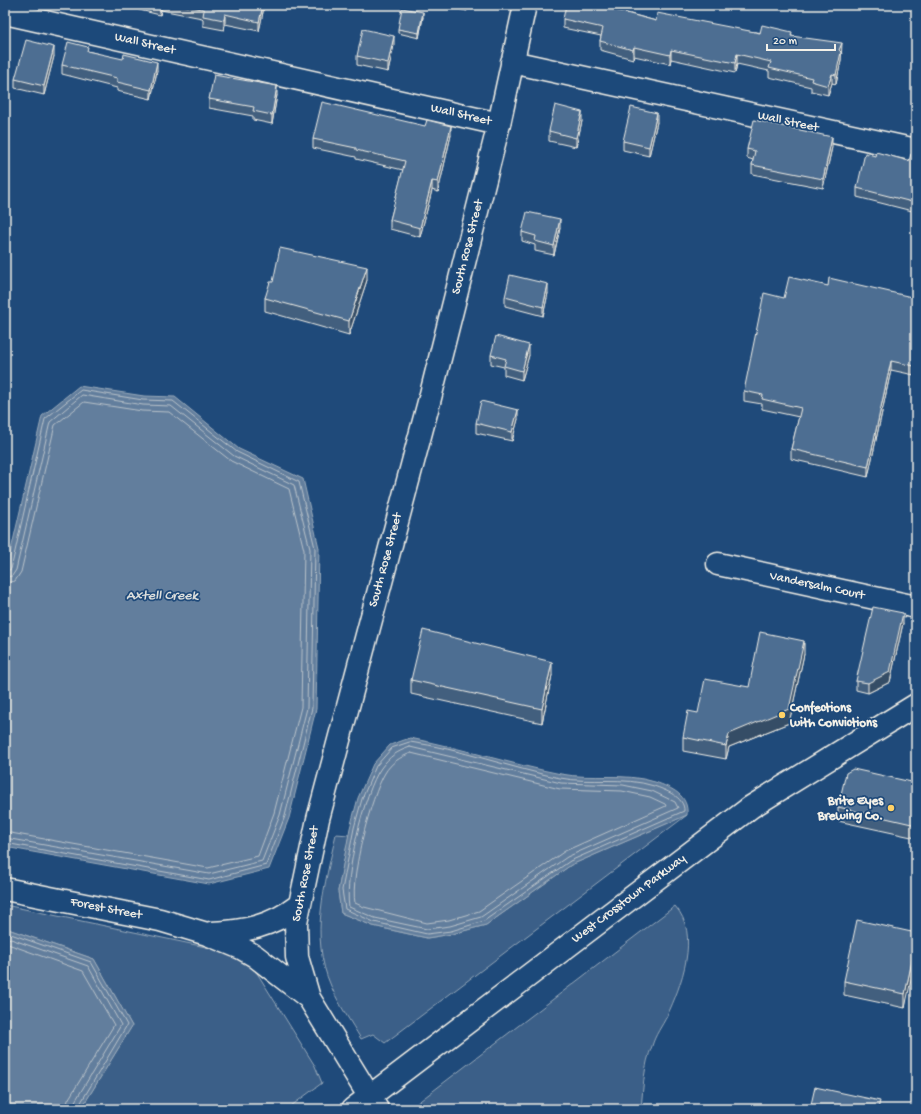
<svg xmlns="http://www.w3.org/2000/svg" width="921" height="1114" viewBox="0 0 921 1114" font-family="'Gochi Hand',sans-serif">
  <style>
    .green { fill: #3a5f88; stroke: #97a8b8 }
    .water { fill: #627e9d; stroke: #9cacbb }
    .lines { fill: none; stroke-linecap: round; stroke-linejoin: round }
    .shore { stroke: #bac3ca; stroke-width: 1 }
    .minor-casing { stroke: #f4f1e8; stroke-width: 25 }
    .minor { stroke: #1f4a7a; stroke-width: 22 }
    .wall { fill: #425f7e; stroke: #f4f1e8 }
    .shaded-wall { fill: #364d66; stroke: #f4f1e8 }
    .building { fill: #4d6e92; stroke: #f4f1e8 }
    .poi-dot { fill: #ffd166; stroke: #1f4a7a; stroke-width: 1.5 }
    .labels { text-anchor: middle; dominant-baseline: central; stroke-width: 3.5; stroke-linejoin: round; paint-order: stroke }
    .street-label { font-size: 13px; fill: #f4f1e8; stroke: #1f4a7a }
    .poi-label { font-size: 13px; font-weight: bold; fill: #f4f1e8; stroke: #1f4a7a; text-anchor: start }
    .water-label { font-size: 14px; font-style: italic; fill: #dee0dd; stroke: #1f4a7a }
  </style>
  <rect width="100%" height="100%" fill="#1f4a7a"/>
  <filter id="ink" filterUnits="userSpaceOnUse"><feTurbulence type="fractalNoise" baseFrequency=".025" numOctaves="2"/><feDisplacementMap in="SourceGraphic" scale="8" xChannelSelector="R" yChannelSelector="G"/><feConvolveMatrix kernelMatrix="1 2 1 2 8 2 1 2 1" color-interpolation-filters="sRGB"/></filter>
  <g filter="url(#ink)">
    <path class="green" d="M 687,815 L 385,1043 L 373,1034 L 361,1039 C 351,1022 339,1005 331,986 C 309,936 325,885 336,834 L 349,835 L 338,891 L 341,913 L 373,926 L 427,938 L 452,934 L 486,925 L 571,865 Z
      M 5,905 L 239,954 L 262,968 L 257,973 L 315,1066 L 322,1083 L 287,1109 L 81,1109 L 132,1026 L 94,959 L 5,928 Z
      M 675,906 C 701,934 681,986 667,1016 C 662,1026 655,1035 652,1046 C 644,1065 643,1088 641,1109 L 413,1109 L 412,1107 Z"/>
    <path class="water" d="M 79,386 L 144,396 L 175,397 L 239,449 L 303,479 L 319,548 L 316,709 L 289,818 L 269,869 L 209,884 L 5,847 L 5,576 L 42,416 Z
      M 410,738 C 461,748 510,764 561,774 C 592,780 624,772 655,782 C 672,788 689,795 687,815 L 571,865 L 486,925 L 452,934 L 427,938 L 373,926 L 341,913 L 338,891 L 350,828 L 358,798 L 373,764 L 390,745 Z
      M 5,928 L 94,959 L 132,1026 L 81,1109 L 5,1109 Z"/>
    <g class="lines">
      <path class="shore" d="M 5,572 L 11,569 L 45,419 L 81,390 L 143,400 L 173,401 L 237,452 L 299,482 L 315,548 L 312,708 L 285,816 L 266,865 L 209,880 L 5,843
        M 5,577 L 12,576 L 16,570 L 50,422 L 82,395 L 143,405 L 171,406 L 234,456 L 294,485 L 310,549 L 307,708 L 280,815 L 262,861 L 209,874 L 5,838
        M 5,583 L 15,581 L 21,572 L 55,425 L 84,402 L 142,411 L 169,412 L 231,461 L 289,489 L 304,550 L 301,707 L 274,813 L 258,856 L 208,868 L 5,832
        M 410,742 C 461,749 510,768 560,778 C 591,784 623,776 654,786 C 665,790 685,797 684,811 L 570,861 L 484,921 L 451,931 L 427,934 L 374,922 L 345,909 L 342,890 L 354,828 L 362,799 L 376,766 L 392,748 Z
        M 410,747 L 561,783 L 623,785 L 652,791 L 675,802 L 678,808 L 567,857 L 481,917 L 450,926 L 427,929 L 375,918 L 349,907 C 344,879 364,791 381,768 C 390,756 396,752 410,747 Z
        M 411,753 L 560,789 L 622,791 L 650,797 L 665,804 L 666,806 L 565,851 L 479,911 L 449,920 L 427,923 L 364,907 L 355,903 C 350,877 371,796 385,773 C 391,763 400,757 411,753 Z
        M 5,932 L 91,962 L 127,1025 L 77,1109
        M 5,937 L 88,966 L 121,1025 L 74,1103 L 72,1109
        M 5,943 L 83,971 L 114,1025 L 68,1100 L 66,1109"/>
      <defs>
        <path id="minor" d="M 5,13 L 499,124
          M 512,62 L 916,150
          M 718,564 L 916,607
          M 5,889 L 160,920 L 207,934 L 241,948 L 255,956 L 309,998
          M 211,933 C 244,932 272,926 298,906
          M 353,1109 L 751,807 L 916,705
          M 377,1109 L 309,998 L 297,957 L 296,923 L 318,819 L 430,398 L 499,124 L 525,5"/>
      </defs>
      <use href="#minor" class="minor-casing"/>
      <use href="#minor" class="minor"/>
    </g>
    <path class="wall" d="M 119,5 L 263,5 L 263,12 L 259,31 L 225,24 L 224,30 L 203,26 L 203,19 L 202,18 L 161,10 L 160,15 Z
      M 437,5 L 468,5 L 467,11 Z
      M 602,5 L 602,6 L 656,21 L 792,36 L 842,53 L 841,55 L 841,61 L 836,84 L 832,83 L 828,95 L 811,91 L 811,87 L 769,77 L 769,71 L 737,64 L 735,73 L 671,59 L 670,64 L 634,56 L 633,59 L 600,50 L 600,41 L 601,36 L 563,28 L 563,19 Z
      M 423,17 L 419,38 L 398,33 L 398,29 Z
      M 394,45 L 388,72 L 357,65 L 357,56 Z
      M 88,51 L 157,71 L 151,99 L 117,91 L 117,88 L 62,74 L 62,65 Z
      M 54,56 L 44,95 L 15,88 L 15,79 Z
      M 277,95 L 272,124 L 253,120 L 253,116 L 209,108 L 209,99 Z
      M 582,121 L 576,147 L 549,141 L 549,131 Z
      M 657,122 L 649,156 L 623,150 L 623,141 Z
      M 451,135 L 438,192 L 432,190 L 420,237 L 390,229 L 390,220 L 403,170 L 356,159 L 356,157 L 313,148 L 313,139 Z
      M 832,147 L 823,188 L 752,174 L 752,165 L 753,160 L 747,158 L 747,149 Z
      M 916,155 L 916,212 L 857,197 L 857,188 L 875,156 L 909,161 Z
      M 560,228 L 554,255 L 535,251 L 535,245 L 522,241 L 522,232 Z
      M 367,280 L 349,335 L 265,311 L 265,298 L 273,282 Z
      M 828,286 L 916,298 L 914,375 L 891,370 L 868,477 L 791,459 L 791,449 L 799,417 L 762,409 L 762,404 L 744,401 L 744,391 L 784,298 Z
      M 548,293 L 543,316 L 505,306 L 505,297 Z
      M 491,355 L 529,355 L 522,380 L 504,375 L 504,367 L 491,364 Z
      M 518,419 L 512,441 L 476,433 L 476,423 Z
      M 903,623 L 890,682 L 868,693 L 856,690 L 856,681 Z
      M 804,654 L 789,723 L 729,747 L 726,759 L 683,751 L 683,737 L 749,687 Z
      M 552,675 L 542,723 L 411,694 L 411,680 Z
      M 916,783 L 916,838 L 838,821 L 838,807 Z
      M 916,933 L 905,1008 L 844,995 L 844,981 Z"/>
    <path class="shaded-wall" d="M 160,5 L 161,5 L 161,10 L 160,15 Z
      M 263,5 L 263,12 L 259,31 L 259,22 Z
      M 423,12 L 423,17 L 419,38 L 419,33 Z
      M 225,14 L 225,24 L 224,30 L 224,20 Z
      M 394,36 L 394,45 L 388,72 L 388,63 Z
      M 842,43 L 841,61 L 836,84 L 836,75 L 839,50 Z
      M 54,47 L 54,56 L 44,95 L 44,86 Z
      M 634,47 L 634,56 L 633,59 L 633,50 Z
      M 671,50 L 671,59 L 670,64 L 670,55 Z
      M 737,54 L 737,64 L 735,73 L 735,63 Z
      M 157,62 L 157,71 L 151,99 L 151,90 Z
      M 832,74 L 832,83 L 828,95 L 828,86 Z
      M 277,86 L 277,95 L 272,124 L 272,115 Z
      M 582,112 L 582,121 L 576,147 L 576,138 Z
      M 657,113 L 657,122 L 649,156 L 649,147 Z
      M 451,126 L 451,135 L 438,192 L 438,182 Z
      M 832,137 L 832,147 L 823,188 L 823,179 Z
      M 432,181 L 432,190 L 420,237 L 420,228 Z
      M 560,219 L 560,228 L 554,255 L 554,246 Z
      M 367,267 L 367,280 L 349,335 L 349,321 Z
      M 548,284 L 548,293 L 543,316 L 543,307 Z
      M 529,345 L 529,355 L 522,380 L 522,371 Z
      M 916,356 L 916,366 L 914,375 L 914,366 Z
      M 891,361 L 891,370 L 868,477 L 868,467 Z
      M 518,410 L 518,419 L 512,441 L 512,432 Z
      M 903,613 L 903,623 L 890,682 L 868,693 L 868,683 Z
      M 804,641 L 804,654 L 789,723 L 729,747 L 726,759 L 726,746 L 729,734 Z
      M 552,662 L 552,675 L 542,723 L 542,709 Z
      M 916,942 L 916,956 L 905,1008 L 905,994 Z"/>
    <path class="building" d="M 182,5 L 263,5 L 259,22 L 225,14 L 224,20 L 203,16 L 204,10 L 202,9 Z
      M 566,5 L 600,5 L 600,6 L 656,21 L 657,13 L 760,33 L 762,25 L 792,32 L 791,36 L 842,43 L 839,50 L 841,52 L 836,75 L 832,74 L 828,86 L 811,81 L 812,78 L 769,68 L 771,62 L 737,54 L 735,63 L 671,50 L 670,55 L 634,47 L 633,50 L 600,41 L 603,28 L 563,19 Z
      M 402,8 L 423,12 L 419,33 L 398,29 Z
      M 363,29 L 394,36 L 388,63 L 357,56 Z
      M 26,40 L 54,47 L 44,86 L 15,79 Z
      M 68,42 L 88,47 L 87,51 L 123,59 L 124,54 L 157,62 L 151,90 L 117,82 L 117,78 L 62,65 Z
      M 214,75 L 277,86 L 272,115 L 253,111 L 254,107 L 209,99 Z
      M 322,102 L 425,126 L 427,120 L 451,126 L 438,182 L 432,181 L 420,228 L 390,220 L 405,161 L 356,150 L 356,148 L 313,139 Z
      M 555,105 L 582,112 L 576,138 L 549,131 Z
      M 631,107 L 657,113 L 649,147 L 623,141 Z
      M 754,120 L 832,137 L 823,179 L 752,165 L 755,151 L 747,149 Z
      M 876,152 L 909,161 L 911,154 L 916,155 L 916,203 L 857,188 L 865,153 L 875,156 Z
      M 527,212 L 560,219 L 554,246 L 535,241 L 536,236 L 522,232 Z
      M 280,248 L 367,267 L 349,321 L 265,298 L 270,282 L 273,282 Z
      M 510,275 L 548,284 L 543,307 L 505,297 Z
      M 789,277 L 828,286 L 829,278 L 916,298 L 916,356 L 914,366 L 891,361 L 868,467 L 791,449 L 801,408 L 762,399 L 763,395 L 744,391 L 764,293 L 784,298 Z
      M 496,336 L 529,345 L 522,371 L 504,366 L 506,359 L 491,355 Z
      M 481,401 L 518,410 L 512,432 L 476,423 Z
      M 873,607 L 903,613 L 890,672 L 868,683 L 856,681 Z
      M 423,630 L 552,662 L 542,709 L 411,680 Z
      M 760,632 L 804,641 L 789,709 L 729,734 L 726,746 L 683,737 L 688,711 L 698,713 L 705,679 L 749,687 Z
      M 853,769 L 916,783 L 916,825 L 838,807 L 846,773 Z
      M 857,920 L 916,933 L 916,942 L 905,994 L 844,981 Z
      M 815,1087 L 880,1101 L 878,1109 L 810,1109 Z"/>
  </g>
  <g class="poi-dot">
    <circle cx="782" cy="715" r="4"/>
    <circle cx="891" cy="808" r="4"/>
  </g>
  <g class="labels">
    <g class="street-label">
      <text transform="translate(145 44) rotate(13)">Wall Street</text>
      <text transform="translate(461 115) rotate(13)">Wall Street</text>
      <text transform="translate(788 122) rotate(12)">Wall Street</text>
      <text transform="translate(468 247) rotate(-76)">South Rose Street</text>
      <text transform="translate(386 560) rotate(-75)">South Rose Street</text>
      <text transform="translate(817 586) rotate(12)">Vandersalm Court</text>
      <text transform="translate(306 874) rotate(-79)">South Rose Street</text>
      <text transform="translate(629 899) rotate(-37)">West Crosstown Parkway</text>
      <text transform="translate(106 909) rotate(11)">Forest Street</text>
    </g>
    <g class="poi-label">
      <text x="790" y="708">Confections<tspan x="790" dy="15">with Convictions</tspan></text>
      <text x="883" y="801" text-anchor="end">Brite Eyes<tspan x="883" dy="15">Brewing Co.</tspan></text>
    </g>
    <g class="water-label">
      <text x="162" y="596">Axtell Creek</text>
    </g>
  </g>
  <rect width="921" height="1114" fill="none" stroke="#1f4a7a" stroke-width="20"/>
  <rect x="10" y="10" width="901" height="1094" fill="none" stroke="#f4f1e8" stroke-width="1.5" filter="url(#ink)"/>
  <path d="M767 44v6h68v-6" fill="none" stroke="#f4f1e8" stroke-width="2"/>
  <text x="773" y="44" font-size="12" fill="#f4f1e8" stroke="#1f4a7a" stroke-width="3" paint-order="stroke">20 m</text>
</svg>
